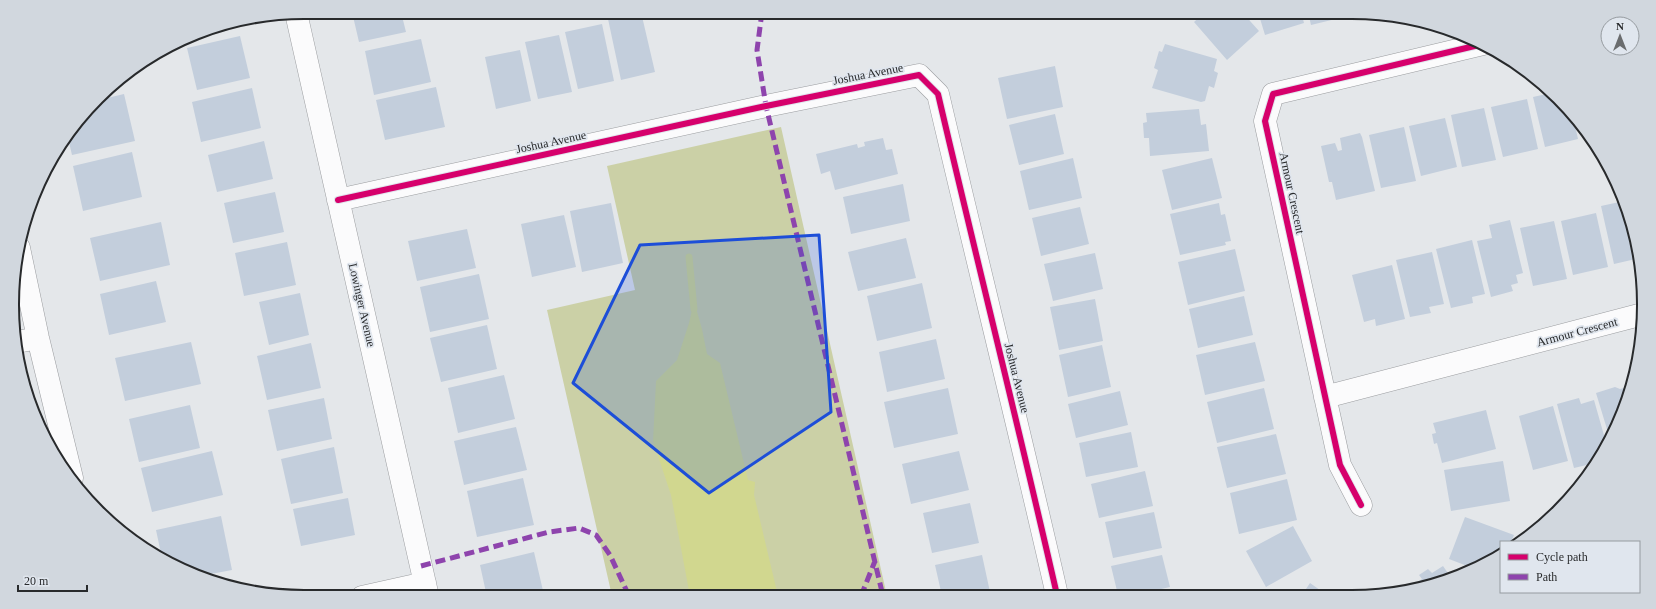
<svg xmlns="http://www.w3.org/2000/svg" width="1656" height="609" viewBox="0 0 1656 609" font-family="Georgia,serif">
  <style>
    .green { fill: #cbd0a6 }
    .water { fill: #d1d78f }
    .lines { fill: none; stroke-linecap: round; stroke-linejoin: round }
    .stream { stroke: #d1d78f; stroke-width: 7 }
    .building { fill: #c3cedc }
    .minor-casing { stroke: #9b9da0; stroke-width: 23 }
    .minor { stroke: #fbfbfc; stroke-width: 22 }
    .quiet { stroke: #8e44ad; stroke-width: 5; stroke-dasharray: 10 5; stroke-linecap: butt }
    .cycleway-casing { stroke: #e0e6ee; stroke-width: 8 }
    .cycleway { stroke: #d6006c; stroke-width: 6 }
    .marked { fill: #1d4ed8; fill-opacity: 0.2; stroke: #1d4ed8; stroke-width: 3; stroke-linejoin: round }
    .labels { text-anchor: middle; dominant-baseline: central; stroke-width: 3.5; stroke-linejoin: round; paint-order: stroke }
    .street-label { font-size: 12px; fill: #282a2c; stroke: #e0e6ee }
    .rim { fill: none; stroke: #282a2c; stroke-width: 2 }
  </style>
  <rect width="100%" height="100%" fill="#e4e7ea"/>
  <path class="green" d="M 781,127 L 887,596 L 612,596 L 547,310 L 635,290 L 607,166 Z"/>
  <path class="water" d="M 694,301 L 702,329 L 707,354 L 720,363 L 748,480 L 755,482 L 754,495 L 778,596 L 690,596 L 671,495 L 653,441 L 656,381 L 677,360 L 689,323 Z"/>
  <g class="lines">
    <path class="stream" d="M 689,257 L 694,309"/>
  </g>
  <path class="building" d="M 352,12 L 401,12 L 406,32 L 359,42 Z
    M 641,12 L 655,72 L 621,80 L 608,19 Z
    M 1205,12 L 1242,12 L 1259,31 L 1227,60 L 1194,22 Z
    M 1258,12 L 1301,12 L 1304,23 L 1265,35 Z
    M 1308,12 L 1351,12 L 1352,15 L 1311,25 Z
    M 233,24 L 233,25 L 200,32 L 210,28 Z
    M 602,24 L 614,81 L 578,89 L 565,32 Z
    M 559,35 L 572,92 L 538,99 L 525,42 Z
    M 240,36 L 250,78 L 197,90 L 187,48 Z
    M 421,39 L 431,82 L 374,95 L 365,51 Z
    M 1165,44 L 1217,59 L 1214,71 L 1218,73 L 1214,88 L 1209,86 L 1205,101 L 1201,102 L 1152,88 L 1158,70 L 1154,68 L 1159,51 L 1162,52 Z
    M 520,50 L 531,101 L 496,109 L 485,57 Z
    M 1055,66 L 1063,107 L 1007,119 L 998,78 Z
    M 436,87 L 445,127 L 385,140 L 376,100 Z
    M 252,88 L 261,128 L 201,142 L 192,102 Z
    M 1551,93 L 1572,112 L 1578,139 L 1545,147 L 1533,97 Z
    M 124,94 L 135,141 L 72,155 L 68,138 L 99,100 Z
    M 1527,99 L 1538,149 L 1503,157 L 1491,107 Z
    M 1484,108 L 1496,160 L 1462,167 L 1451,115 Z
    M 1199,109 L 1201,125 L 1206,124 L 1209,151 L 1150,156 L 1149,138 L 1144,138 L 1143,123 L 1147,122 L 1146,113 Z
    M 1055,114 L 1064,154 L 1019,165 L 1009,125 Z
    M 1445,118 L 1457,167 L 1421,176 L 1409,126 Z
    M 1404,127 L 1416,181 L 1381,188 L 1369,135 Z
    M 1583,127 L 1586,132 L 1591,138 L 1586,140 Z
    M 1360,133 L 1362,137 L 1375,191 L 1336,200 L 1332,182 L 1329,182 L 1321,146 L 1335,143 L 1338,151 L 1342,150 L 1340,138 Z
    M 883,138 L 886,150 L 892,149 L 898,174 L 835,190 L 830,171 L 821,174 L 816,154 L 857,144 L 858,148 L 865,146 L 864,142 Z
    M 264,141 L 273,179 L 217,192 L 208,155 Z
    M 132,152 L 142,197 L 83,211 L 73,166 Z
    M 1073,158 L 1082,198 L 1029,210 L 1020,171 Z
    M 1212,158 L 1222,198 L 1172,210 L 1162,170 Z
    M 903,184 L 910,221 L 851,234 L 843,197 Z
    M 275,192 L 284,232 L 233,243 L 224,203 Z
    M 1624,201 L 1629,211 L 1640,258 L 1614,264 L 1601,206 Z
    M 611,203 L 623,263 L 582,272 L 570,211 Z
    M 1219,203 L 1221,215 L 1225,214 L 1231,241 L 1225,242 L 1226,245 L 1180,255 L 1170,214 Z
    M 1080,207 L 1089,244 L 1041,256 L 1032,218 Z
    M 1596,213 L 1608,267 L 1573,275 L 1561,221 Z
    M 564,215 L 576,267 L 532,277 L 521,224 Z
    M 1510,220 L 1523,273 L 1516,275 L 1518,283 L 1511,285 L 1513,291 L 1491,297 L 1477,241 L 1492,238 L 1489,225 Z
    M 1554,221 L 1567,279 L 1533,286 L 1520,228 Z
    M 161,222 L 170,265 L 100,281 L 90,238 Z
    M 467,229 L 476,268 L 417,281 L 408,241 Z
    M 906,238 L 916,278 L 858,291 L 848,252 Z
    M 1472,240 L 1485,294 L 1472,297 L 1473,303 L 1451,308 L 1436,249 Z
    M 287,242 L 296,285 L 244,296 L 235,253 Z
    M 1235,249 L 1245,291 L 1188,305 L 1178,262 Z
    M 1432,252 L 1444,304 L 1429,307 L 1431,313 L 1410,317 L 1396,260 Z
    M 1095,253 L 1103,289 L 1053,301 L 1044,264 Z
    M 1392,265 L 1405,319 L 1376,326 L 1375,319 L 1364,322 L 1352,275 Z
    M 479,274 L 489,319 L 430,332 L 420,287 Z
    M 156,281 L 166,322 L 109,335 L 100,294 Z
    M 922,283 L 932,328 L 877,341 L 867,296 Z
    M 300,293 L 309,335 L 269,345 L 259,302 Z
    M 1244,296 L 1253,335 L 1198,348 L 1189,309 Z
    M 1095,299 L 1103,341 L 1059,350 L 1050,307 Z
    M 487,325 L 497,369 L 441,382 L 430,338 Z
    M 936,339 L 945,379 L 887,392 L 879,352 Z
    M 191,342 L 201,384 L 125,401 L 115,358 Z
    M 1255,342 L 1265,381 L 1205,395 L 1196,355 Z
    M 311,343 L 321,388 L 267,400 L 257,356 Z
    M 1102,345 L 1111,387 L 1068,397 L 1059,355 Z
    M 504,375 L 515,419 L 458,433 L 448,388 Z
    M 1632,386 L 1610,439 L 1596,393 L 1615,387 L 1620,389 Z
    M 948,388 L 958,434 L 894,448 L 884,402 Z
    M 1264,388 L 1274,429 L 1217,443 L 1207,402 Z
    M 1120,391 L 1128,425 L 1076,438 L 1068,404 Z
    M 324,398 L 332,439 L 277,451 L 268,410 Z
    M 1579,398 L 1581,404 L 1594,400 L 1607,446 L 1595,463 L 1574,468 L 1557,404 Z
    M 190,405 L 200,448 L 139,462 L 129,419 Z
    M 1553,406 L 1568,461 L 1533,470 L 1519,416 Z
    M 1486,410 L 1496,449 L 1442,463 L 1437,443 L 1434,444 L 1432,434 L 1436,433 L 1433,423 Z
    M 516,427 L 527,470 L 464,485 L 454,441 Z
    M 1131,432 L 1138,467 L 1086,477 L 1079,443 Z
    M 1276,434 L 1286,474 L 1227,488 L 1217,447 Z
    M 334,447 L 343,493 L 291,504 L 281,459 Z
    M 212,451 L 223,495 L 152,512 L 141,468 Z
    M 959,451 L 969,490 L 911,504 L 902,464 Z
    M 1503,461 L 1510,501 L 1451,511 L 1444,470 Z
    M 1145,471 L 1153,506 L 1099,518 L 1091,484 Z
    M 523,478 L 534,525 L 477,537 L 467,491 Z
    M 1287,479 L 1297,520 L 1239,534 L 1230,493 Z
    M 348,498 L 355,535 L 301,546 L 293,509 Z
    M 970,503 L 979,543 L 932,553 L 923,513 Z
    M 1154,512 L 1162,548 L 1113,558 L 1105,522 Z
    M 221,516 L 232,570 L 200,576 L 175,567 L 162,558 L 156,530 Z
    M 1465,517 L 1514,535 L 1511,542 L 1501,542 L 1501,553 L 1475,569 L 1449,559 Z
    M 1293,526 L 1312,561 L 1266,587 L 1246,551 Z
    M 534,552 L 544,595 L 487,597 L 480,565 Z
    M 982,555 L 990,592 L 977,595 L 942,596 L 935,565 Z
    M 1162,555 L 1170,587 L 1135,595 L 1118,595 L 1111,566 Z
    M 1443,566 L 1450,576 L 1409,589 L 1422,579 L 1419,575 L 1428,569 L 1432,573 Z
    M 1310,583 L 1327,595 L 1302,595 Z"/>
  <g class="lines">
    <defs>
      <path id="minor" d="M 296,13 L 428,597
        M 338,200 L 766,106 L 919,75 L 938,94 C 977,261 1019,428 1057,595
        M 19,248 L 38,338 L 72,478
        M 17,342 L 38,338
        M 1325,397 L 1643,314
        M 1361,505 L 1340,465 L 1265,121 L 1273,94 L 1483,44
        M 362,597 L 425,583"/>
    </defs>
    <use href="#minor" class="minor-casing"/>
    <use href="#minor" class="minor"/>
    <path class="quiet" d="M 762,12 L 757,50 L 766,106 L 883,596
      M 421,566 L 549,532 L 579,528 L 596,535 L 610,555 L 629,596
      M 861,596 L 875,561"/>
    <defs>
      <path id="cycleway" d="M 338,200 L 766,106 L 919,75 L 938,94 C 977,261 1019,428 1057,595
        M 1361,505 L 1340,465 L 1265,121 L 1273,94 L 1483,44"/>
    </defs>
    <use href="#cycleway" class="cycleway-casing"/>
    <use href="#cycleway" class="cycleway"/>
  </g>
  <path class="marked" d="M 819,235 L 831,412 L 709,493 L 573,383 L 640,245 Z"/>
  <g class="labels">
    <g class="street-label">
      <text transform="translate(868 74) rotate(-11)">Joshua Avenue</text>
      <text transform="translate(551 142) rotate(-12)">Joshua Avenue</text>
      <text transform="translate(1292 193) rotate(78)">Armour Crescent</text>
      <text transform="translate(362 305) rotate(77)">Lowinger Avenue</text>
      <text transform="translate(1577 332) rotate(-15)">Armour Crescent</text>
      <text transform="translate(1017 378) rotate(76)">Joshua Avenue</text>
    </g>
  </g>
  <path d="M0 0H1656V609H0ZM304 19H1352A285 285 0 0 1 1637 304V305A285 285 0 0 1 1352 590H304A285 285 0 0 1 19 305V304A285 285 0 0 1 304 19Z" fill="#d1d7de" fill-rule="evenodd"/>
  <path class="rim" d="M304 19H1352A285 285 0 0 1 1637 304V305A285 285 0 0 1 1352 590H304A285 285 0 0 1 19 305V304A285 285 0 0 1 304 19Z"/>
  <rect x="1500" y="541" width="140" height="52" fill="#e0e6ee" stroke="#969ba0"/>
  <rect x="1508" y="554" width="20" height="6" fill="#d6006c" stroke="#969ba0"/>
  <text x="1536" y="561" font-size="12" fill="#282a2c">Cycle path</text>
  <rect x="1508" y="574" width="20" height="6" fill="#8e44ad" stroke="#969ba0"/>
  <text x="1536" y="581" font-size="12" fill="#282a2c">Path</text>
  <g transform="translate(1620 36)"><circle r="19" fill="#e0e6ee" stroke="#969ba0"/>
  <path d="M0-3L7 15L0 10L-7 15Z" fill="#6a6c6e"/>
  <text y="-6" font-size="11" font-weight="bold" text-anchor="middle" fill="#282a2c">N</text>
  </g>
  <path d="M18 585v6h69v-6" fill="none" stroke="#282a2c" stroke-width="2"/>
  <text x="24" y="585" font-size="12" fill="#282a2c" stroke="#e0e6ee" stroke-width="3" paint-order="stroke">20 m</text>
</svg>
